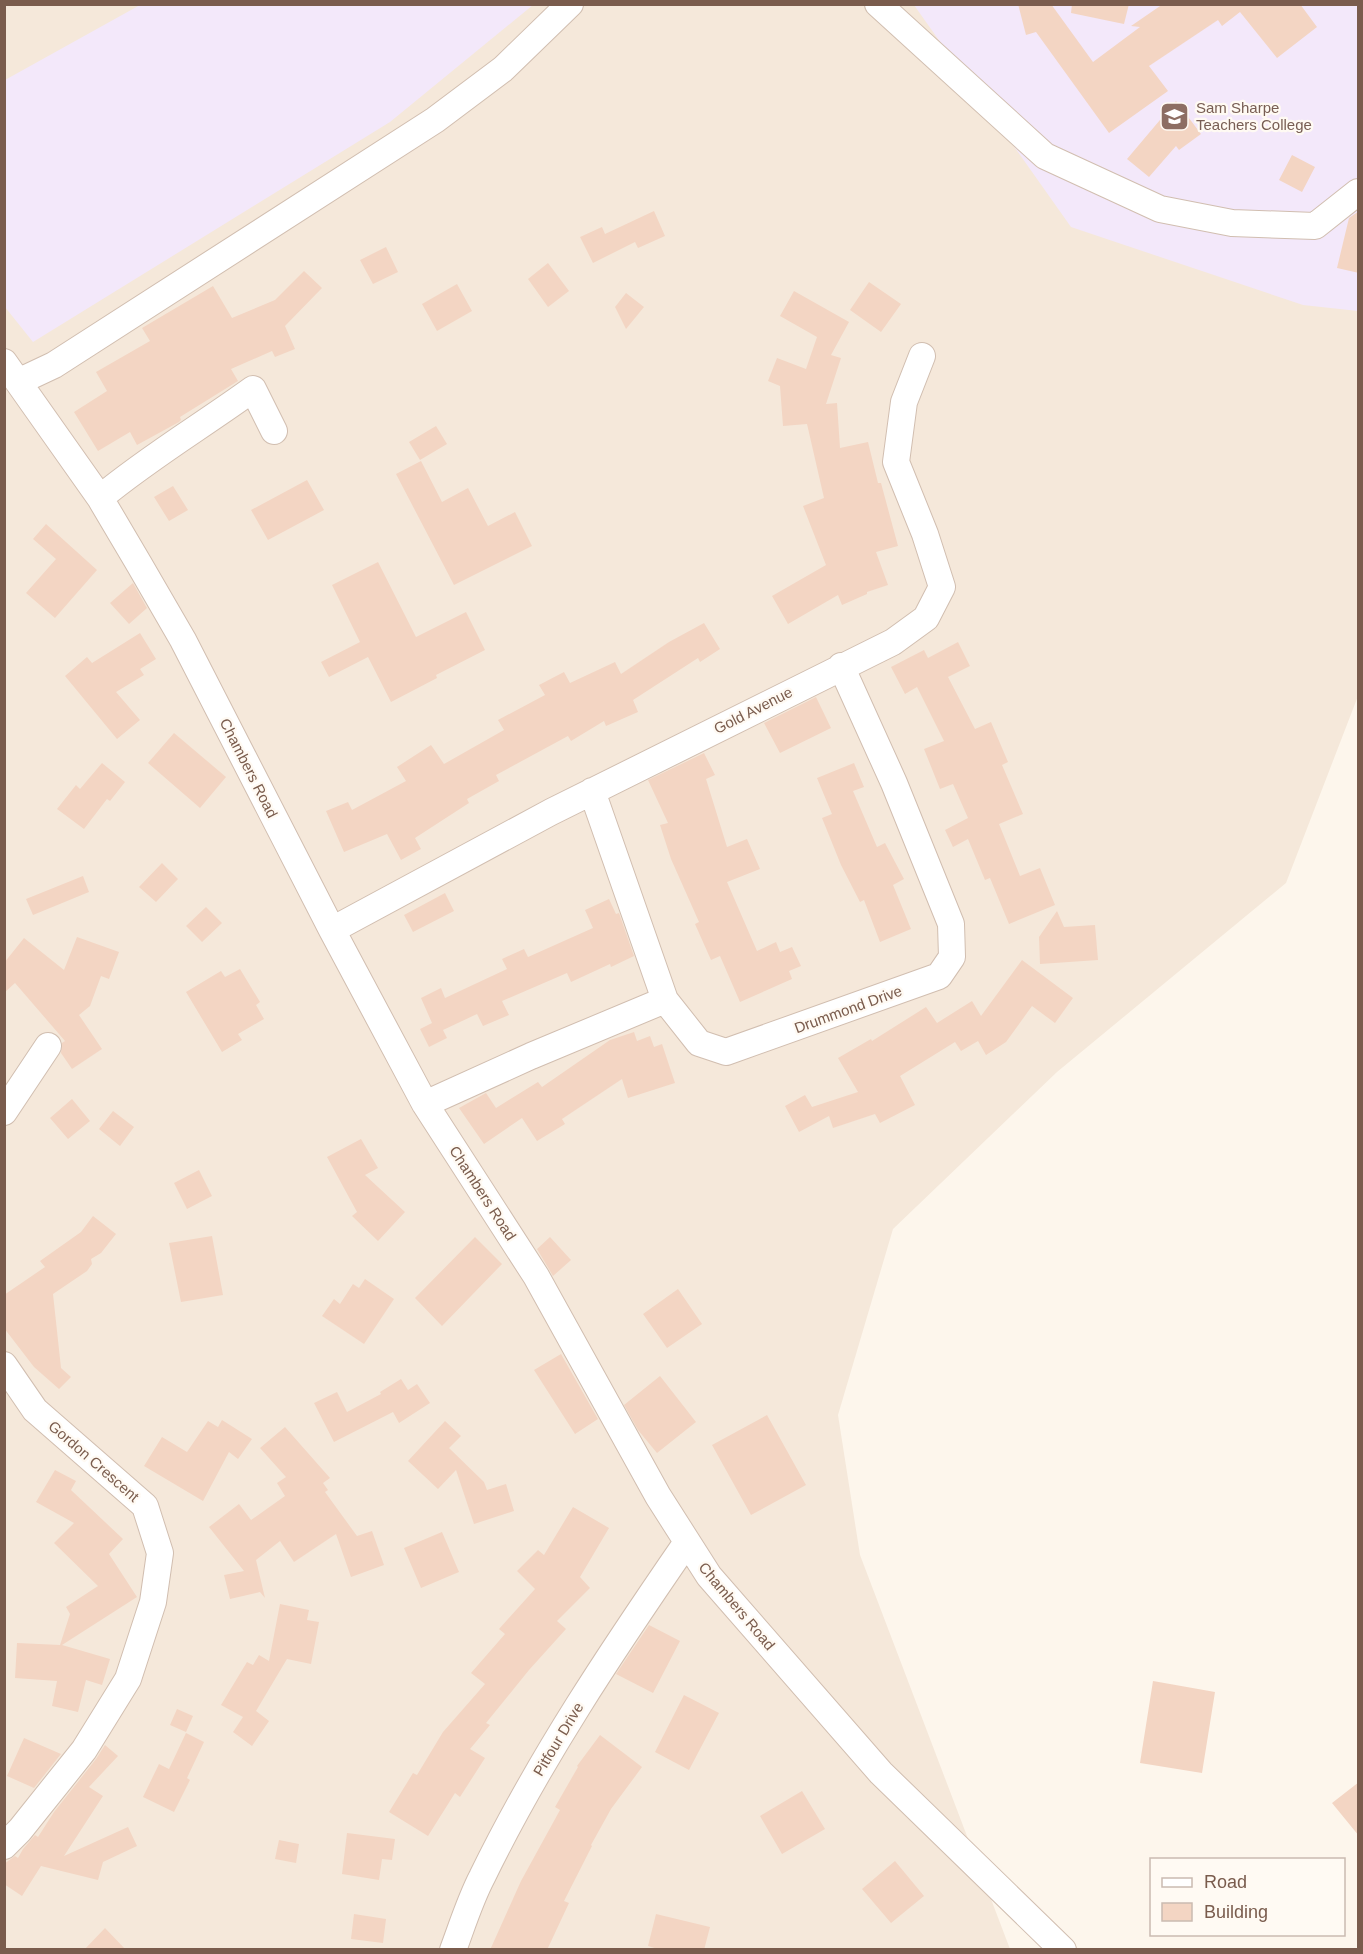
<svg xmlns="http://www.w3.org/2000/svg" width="1363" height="1954" viewBox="0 0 1363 1954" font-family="Arial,sans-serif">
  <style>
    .residential { fill: #f5e8da }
    .education { fill: #f3e8fa }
    .building { fill: #f3d5c3 }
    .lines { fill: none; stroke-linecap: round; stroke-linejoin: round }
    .minor-casing { stroke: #d1beb0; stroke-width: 28 }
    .minor { stroke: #fff; stroke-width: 26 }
    .labels { text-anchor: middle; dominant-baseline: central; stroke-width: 4.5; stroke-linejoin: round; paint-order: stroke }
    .education-label { font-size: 15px; fill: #785e54; stroke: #fffaf3; text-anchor: start }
    .street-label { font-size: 15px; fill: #7a5c4d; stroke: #fffaf3 }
  </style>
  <rect width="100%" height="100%" fill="#fdf6ec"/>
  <path class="residential" d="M 5,5 L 1358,5 L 1358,696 L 1286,883 L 1057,1072 L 893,1229 L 838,1415 L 860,1555 L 1010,1949 L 5,1950 Z"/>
  <path class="education" d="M 140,5 L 140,4 L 533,5 L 390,122 L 33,342 L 5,307 L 5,80 Z
    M 914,5 L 1358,5 L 1358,311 L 1303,305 L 1071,227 Z"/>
  <path class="building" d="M 1018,4 L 1051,4 L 1093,62 L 1140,27 L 1131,26 L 1163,4 L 1300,4 L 1317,27 L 1277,58 L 1240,12 L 1222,26 L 1218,20 L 1149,66 L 1168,91 L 1109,133 L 1036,32 L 1026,35 Z
    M 1072,4 L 1129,4 L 1124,24 L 1071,13 Z
    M 1176,101 L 1201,134 L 1179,150 L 1176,146 L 1149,177 L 1127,159 Z
    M 1292,155 L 1315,167 L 1302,192 L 1279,180 Z
    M 654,211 L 665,236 L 638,248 L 635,242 L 593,263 L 580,237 L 602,227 L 605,234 Z
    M 1359,211 L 1359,273 L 1337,268 L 1349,218 Z
    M 386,247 L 398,272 L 373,284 L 360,260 Z
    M 548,263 L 569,291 L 548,307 L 528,279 Z
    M 304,271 L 322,288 L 285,326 L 295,349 L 275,357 L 272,351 L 231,369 L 238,381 L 180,417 L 181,420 L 179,422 L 137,445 L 130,432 L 98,451 L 74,412 L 107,391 L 96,372 L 150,341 L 142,328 L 213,286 L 232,318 L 275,300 Z
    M 869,282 L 901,304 L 881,332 L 850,310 Z
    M 457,284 L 472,311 L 437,331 L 422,304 Z
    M 794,291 L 849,322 L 831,355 L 841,358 L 826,404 L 837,403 L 840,448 L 868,442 L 878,483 L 881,483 L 898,546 L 876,552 L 888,585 L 867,592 L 867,594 L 842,605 L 838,595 L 788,624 L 772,596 L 826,565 L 803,506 L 824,498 L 807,424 L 783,426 L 780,386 L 768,381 L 777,358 L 806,369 L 817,337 L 780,316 Z
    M 626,293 L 644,307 L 626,329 L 615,307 Z
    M 436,426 L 447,444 L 420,460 L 409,442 Z
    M 421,461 L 442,502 L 468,488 L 488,526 L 515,512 L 532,546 L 454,585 L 396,474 Z
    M 307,480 L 324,510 L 268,540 L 251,510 Z
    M 173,486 L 188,510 L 169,521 L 154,497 Z
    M 46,524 L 97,570 L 55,618 L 26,593 L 56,559 L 33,539 Z
    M 378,562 L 416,637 L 466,612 L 485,650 L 436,675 L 437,678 L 391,702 L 368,657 L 329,677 L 321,662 L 360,642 L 332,585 Z
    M 133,583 L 147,608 L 129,624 L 110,603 Z
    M 704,623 L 720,649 L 700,662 L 698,658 L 633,700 L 638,712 L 606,726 L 604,721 L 571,741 L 568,736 L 496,775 L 499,781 L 467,799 L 469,803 L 415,838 L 421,849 L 401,860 L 387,834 L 344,852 L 326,811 L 348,802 L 352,810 L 406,781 L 397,767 L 431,745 L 444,764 L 504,730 L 498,720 L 545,695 L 539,685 L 564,672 L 570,683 L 615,662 L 621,674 L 669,642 Z
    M 140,633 L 156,659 L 140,669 L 144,675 L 116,692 L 140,720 L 117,739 L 65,676 L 87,657 L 92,663 Z
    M 958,642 L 970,666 L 948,677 L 975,729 L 991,722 L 1008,762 L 1002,765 L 1023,814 L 999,824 L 1020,876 L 1040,868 L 1055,905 L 1009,924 L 990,878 L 985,880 L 968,839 L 953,847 L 945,830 L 968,818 L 953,784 L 940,789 L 924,749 L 944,741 L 917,687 L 905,694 L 891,667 L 924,650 L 928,658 Z
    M 816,697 L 831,728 L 780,753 L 764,723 Z
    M 174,733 L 226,777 L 200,808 L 148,763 Z
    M 704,753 L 715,775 L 706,779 L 727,847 L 747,839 L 760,869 L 727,882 L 757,951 L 776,942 L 780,952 L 792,947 L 801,966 L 789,971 L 792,979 L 740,1002 L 720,956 L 711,960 L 695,924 L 699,922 L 671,859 L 660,825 L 668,823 L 648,780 Z
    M 102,763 L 125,782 L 110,801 L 107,799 L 84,829 L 57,809 L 76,785 L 80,789 Z
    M 854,763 L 864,787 L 853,791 L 877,847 L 885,843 L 904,879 L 893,885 L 911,929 L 880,942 L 864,900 L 860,902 L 841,865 L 822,818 L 832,814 L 817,778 Z
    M 162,863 L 178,879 L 156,902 L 139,887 Z
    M 83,876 L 89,892 L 33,915 L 26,899 Z
    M 445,893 L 454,911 L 413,932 L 404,915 Z
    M 609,899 L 616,914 L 619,913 L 634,956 L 611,967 L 610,964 L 571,982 L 567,973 L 502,1001 L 509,1015 L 483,1026 L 477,1014 L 443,1030 L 447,1038 L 429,1047 L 420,1029 L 432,1023 L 421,998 L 441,988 L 445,998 L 507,969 L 502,959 L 524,949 L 528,957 L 593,928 L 585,910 Z
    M 206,907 L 222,923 L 202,942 L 186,926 Z
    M 1057,911 L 1064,927 L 1095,925 L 1098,960 L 1040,964 L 1039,937 Z
    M 77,937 L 119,952 L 109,979 L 101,976 L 90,1006 L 79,1015 L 102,1049 L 72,1069 L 61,1053 L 62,1043 L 65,1041 L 15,983 L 4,993 L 4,963 L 24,938 L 64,970 Z
    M 1022,960 L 1073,998 L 1055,1023 L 1032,1006 L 1006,1042 L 986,1055 L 978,1041 L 961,1051 L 955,1042 L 900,1076 L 915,1105 L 880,1123 L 875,1114 L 833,1128 L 829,1116 L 799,1132 L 785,1106 L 805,1095 L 812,1107 L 858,1092 L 838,1058 L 871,1039 L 872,1041 L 926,1007 L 937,1023 L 972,1001 L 981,1016 Z
    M 240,969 L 260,1002 L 256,1005 L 264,1019 L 238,1034 L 242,1040 L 222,1052 L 186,992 L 221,971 L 225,977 Z
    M 634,1032 L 637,1041 L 650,1036 L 654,1047 L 662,1044 L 675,1083 L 628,1098 L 622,1079 L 562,1119 L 565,1124 L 537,1141 L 522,1118 L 484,1144 L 459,1108 L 486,1093 L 496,1108 L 538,1082 L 542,1087 L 610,1040 Z
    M 72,1099 L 90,1121 L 68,1139 L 50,1118 Z
    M 113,1111 L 134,1127 L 120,1146 L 99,1129 Z
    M 361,1139 L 378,1168 L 365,1175 L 405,1212 L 378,1241 L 352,1216 L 357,1212 L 327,1157 Z
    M 199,1170 L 212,1196 L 187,1209 L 174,1183 Z
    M 93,1216 L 116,1234 L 101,1253 L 91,1259 L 92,1264 L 87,1271 L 53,1294 L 61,1368 L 71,1377 L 59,1389 L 34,1367 L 4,1328 L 4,1295 L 45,1267 L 40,1261 L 81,1232 Z
    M 212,1236 L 223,1295 L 181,1302 L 169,1243 Z
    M 475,1237 L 502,1264 L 442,1326 L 415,1298 Z
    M 550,1237 L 571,1260 L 553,1276 L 537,1249 Z
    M 365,1279 L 394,1299 L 364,1344 L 322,1316 L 334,1299 L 340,1304 L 353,1284 L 359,1288 Z
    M 678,1289 L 702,1324 L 667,1348 L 643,1314 Z
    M 561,1354 L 598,1419 L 575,1434 L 534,1370 Z
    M 660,1376 L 696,1422 L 657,1453 L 638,1430 L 624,1405 Z
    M 401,1379 L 408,1390 L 417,1384 L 430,1403 L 399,1423 L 393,1412 L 334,1442 L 314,1403 L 337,1392 L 347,1412 L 381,1394 L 380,1392 Z
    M 767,1415 L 806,1485 L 751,1515 L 712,1445 Z
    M 222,1420 L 252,1439 L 238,1459 L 229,1452 L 203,1501 L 144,1466 L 162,1437 L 187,1452 L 208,1421 L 218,1427 Z
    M 445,1421 L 461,1436 L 449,1448 L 484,1482 L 487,1490 L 506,1484 L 514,1511 L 474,1524 L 456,1470 L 438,1489 L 408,1461 Z
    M 285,1427 L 330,1478 L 323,1483 L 328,1490 L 325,1492 L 357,1536 L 372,1531 L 384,1565 L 351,1577 L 336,1534 L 294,1562 L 280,1541 L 256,1560 L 265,1598 L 260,1592 L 230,1599 L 224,1575 L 244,1571 L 209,1527 L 239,1504 L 251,1520 L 285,1496 L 277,1483 L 286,1477 L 260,1448 Z
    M 55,1470 L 76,1481 L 71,1490 L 123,1539 L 109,1554 L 137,1597 L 62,1645 L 110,1659 L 102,1685 L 86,1680 L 78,1712 L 52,1706 L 57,1681 L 15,1678 L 17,1643 L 60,1645 L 70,1614 L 66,1607 L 98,1586 L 54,1543 L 74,1523 L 36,1502 Z
    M 573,1507 L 609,1528 L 580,1577 L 590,1588 L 557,1621 L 566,1629 L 529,1670 L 486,1723 L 490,1725 L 470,1749 L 485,1758 L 460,1797 L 455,1793 L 428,1836 L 389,1812 L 413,1773 L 417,1775 L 443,1732 L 485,1684 L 471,1673 L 505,1634 L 499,1629 L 535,1589 L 517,1571 L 538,1550 L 544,1555 Z
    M 442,1532 L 459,1572 L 421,1588 L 404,1548 Z
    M 280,1604 L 309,1610 L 307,1620 L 319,1622 L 311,1664 L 287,1659 L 256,1711 L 269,1721 L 252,1746 L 233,1732 L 243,1717 L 221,1705 L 247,1662 L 253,1665 L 259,1655 L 269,1661 Z
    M 649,1625 L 680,1641 L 653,1693 L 616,1674 Z
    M 1153,1681 L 1215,1692 L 1202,1773 L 1140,1763 Z
    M 684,1695 L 719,1713 L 689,1770 L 655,1752 Z
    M 177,1709 L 193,1716 L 186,1732 L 170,1725 Z
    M 186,1733 L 204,1742 L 187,1778 L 190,1780 L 174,1812 L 143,1797 L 159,1764 L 169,1769 Z
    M 600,1735 L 642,1767 L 611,1809 L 591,1845 L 592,1846 L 564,1901 L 569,1903 L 547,1950 L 490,1950 L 521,1881 L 560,1810 L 555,1807 L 578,1767 L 577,1766 Z
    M 24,1738 L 61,1754 L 34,1788 L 7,1776 Z
    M 105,1745 L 118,1756 L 89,1787 L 103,1796 L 64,1856 L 128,1827 L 137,1846 L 103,1862 L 98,1880 L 41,1866 L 22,1896 L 4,1884 L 4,1864 L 15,1856 L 18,1858 L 23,1849 L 35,1835 L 38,1837 L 54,1812 L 96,1759 Z
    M 1359,1782 L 1359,1836 L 1332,1803 Z
    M 802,1791 L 825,1829 L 782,1854 L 760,1816 Z
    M 347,1833 L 395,1839 L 392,1860 L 382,1859 L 379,1880 L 342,1874 Z
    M 279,1840 L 299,1844 L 296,1863 L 275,1859 Z
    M 895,1861 L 924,1896 L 891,1923 L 862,1889 Z
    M 354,1914 L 386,1919 L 383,1943 L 351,1939 Z
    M 656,1914 L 710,1927 L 704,1950 L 661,1950 L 648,1946 Z
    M 105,1928 L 126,1950 L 84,1950 Z"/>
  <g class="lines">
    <defs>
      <path id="minor" d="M 878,4 L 1045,156 L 1160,209 L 1232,223 L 1315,226 L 1358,192
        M 4,362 L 100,498 L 139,564 L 183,640 L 332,930 L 425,1104 L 536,1276 L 658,1496 L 709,1576 L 881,1773 L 1063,1950
        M 20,381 L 54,365 L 435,120 L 503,69 L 570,4
        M 100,498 C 148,458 202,426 253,389 L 274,431
        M 592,791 L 665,1000 L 699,1043 L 726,1052 L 939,976 L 952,957 L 951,924 L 894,783 L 841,666
        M 332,930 L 551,812 L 893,642 L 926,618 L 942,587 L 925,534 L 896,462 L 904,402 L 922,356
        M 425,1104 L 531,1056 L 665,1000
        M 4,1112 L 48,1046
        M 4,1365 L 35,1410 L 145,1506 L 160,1553 L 153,1602 L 128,1679 L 84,1750 L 20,1830 L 4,1846
        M 453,1950 C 462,1926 470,1900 482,1877 C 540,1758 612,1651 687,1542"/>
    </defs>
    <use href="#minor" class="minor-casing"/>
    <use href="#minor" class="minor"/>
  </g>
  <defs>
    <symbol id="university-square" viewBox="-11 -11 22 22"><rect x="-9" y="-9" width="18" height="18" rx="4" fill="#8d6e63" stroke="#fffaf3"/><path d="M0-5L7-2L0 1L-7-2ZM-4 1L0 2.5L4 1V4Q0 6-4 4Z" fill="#fff"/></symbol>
  </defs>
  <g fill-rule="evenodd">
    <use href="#university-square" x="1158" y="100" width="33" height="33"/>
  </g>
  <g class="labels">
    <g class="education-label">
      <text x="1196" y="107">Sam Sharpe<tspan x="1196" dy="17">Teachers College</tspan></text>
    </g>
    <g class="street-label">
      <text transform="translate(753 710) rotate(-27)">Gold Avenue</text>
      <text transform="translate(249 768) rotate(63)">Chambers Road</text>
      <text transform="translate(848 1009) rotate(-20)">Drummond Drive</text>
      <text transform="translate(483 1193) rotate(57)">Chambers Road</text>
      <text transform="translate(94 1461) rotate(41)">Gordon Crescent</text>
      <text transform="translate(737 1606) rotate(50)">Chambers Road</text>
      <text transform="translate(558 1739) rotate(-59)">Pitfour Drive</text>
    </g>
  </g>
  <rect width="1363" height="1954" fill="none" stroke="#7a5c4d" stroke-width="12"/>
  <rect x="1150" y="1858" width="195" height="78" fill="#fffaf3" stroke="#cabbb1" stroke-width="1.5"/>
  <rect x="1162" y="1878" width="30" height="9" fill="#ffffff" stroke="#cabbb1" stroke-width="1.5"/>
  <text x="1204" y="1888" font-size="18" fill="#7a5c4d">Road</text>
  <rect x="1162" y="1903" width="30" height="18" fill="#f3d5c3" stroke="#cabbb1" stroke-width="1.5"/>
  <text x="1204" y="1918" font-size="18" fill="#7a5c4d">Building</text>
</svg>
